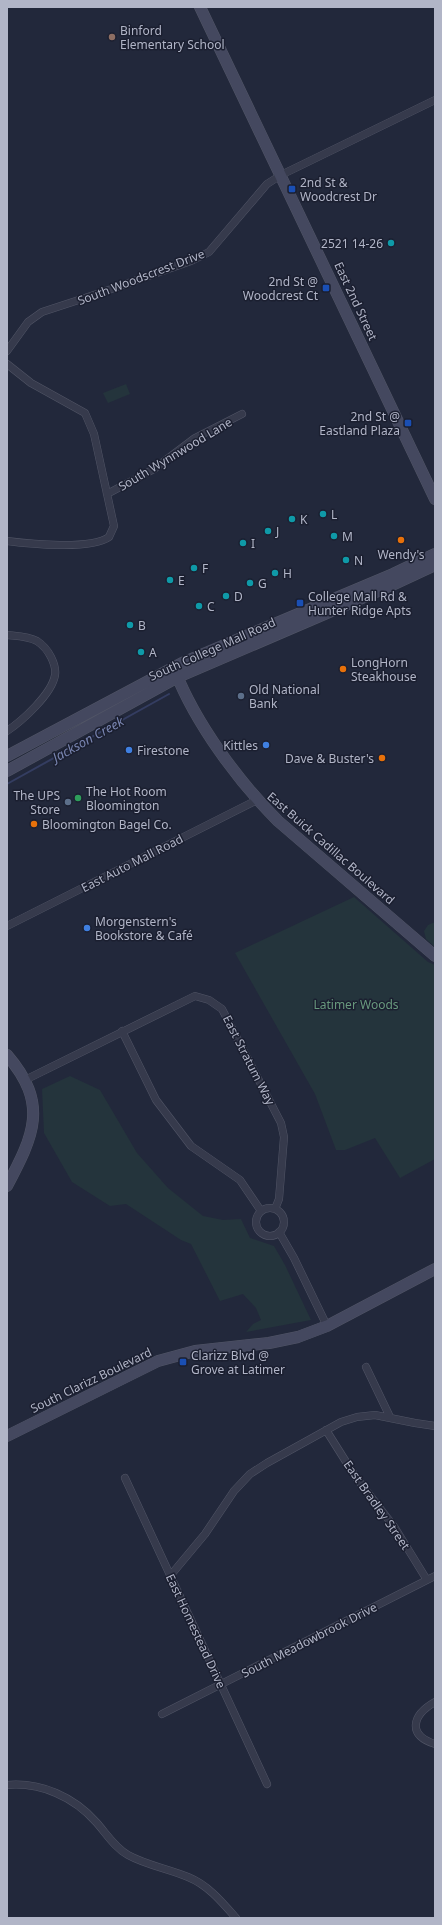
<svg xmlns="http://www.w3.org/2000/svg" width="442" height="1925" viewBox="0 0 442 1925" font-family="'Noto Sans',sans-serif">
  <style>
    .green { fill: #24343c }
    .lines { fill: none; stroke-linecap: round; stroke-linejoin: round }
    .stream { stroke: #343d61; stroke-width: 2 }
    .street-casing { stroke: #515566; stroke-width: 8 }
    .secondary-casing { stroke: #515566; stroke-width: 12 }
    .street { stroke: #363a4c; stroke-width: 7 }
    .secondary { stroke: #44485f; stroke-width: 11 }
    .education-dot { fill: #8d6e63; stroke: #1b1f30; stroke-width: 1.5 }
    .transit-dot { fill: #1a4fb4; stroke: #1b1f30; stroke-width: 1.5 }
    .culture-dot { fill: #0f9aa8; stroke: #1b1f30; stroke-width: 1.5 }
    .food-dot { fill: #e8710a; stroke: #1b1f30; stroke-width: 1.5 }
    .service-dot { fill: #5c6f8a; stroke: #1b1f30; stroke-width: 1.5 }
    .shop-dot { fill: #3f7fe0; stroke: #1b1f30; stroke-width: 1.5 }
    .leisure-dot { fill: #2e9e5b; stroke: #1b1f30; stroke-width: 1.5 }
    .labels { text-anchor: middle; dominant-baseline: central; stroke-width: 3; stroke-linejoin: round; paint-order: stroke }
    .poi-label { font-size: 12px; fill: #b1b5c7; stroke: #1b1f30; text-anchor: start }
    .street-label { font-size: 12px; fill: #b1b5c7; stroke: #1b1f30 }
    .park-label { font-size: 12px; fill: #68997d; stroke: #1b1f30 }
    .water-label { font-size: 13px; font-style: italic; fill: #7985b0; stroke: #1b1f30 }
  </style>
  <rect width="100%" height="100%" fill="#22283b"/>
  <path class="green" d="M 126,384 L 130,394 L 108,403 L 103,393 Z
    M 354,897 L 428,962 L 435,965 L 435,1159 L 400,1178 L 375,1138 L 345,1150 L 336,1150 L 315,1094 L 235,953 Z
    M 435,922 L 435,947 L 426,939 L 424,931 L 428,925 Z
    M 70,1076 L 100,1090 L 137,1153 L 168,1188 L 203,1216 L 223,1220 L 241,1219 L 250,1238 L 274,1246 L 285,1265 L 311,1320 L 246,1332 L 253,1324 L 261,1320 L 256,1308 L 243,1294 L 220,1301 L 191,1244 L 181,1240 L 126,1204 L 110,1206 L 72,1182 L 44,1133 L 42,1089 Z"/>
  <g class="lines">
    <path class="stream" d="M 7,784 L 169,694"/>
    <defs>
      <path id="street" d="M 7,351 L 28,322 L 42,312 L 100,293 L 191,261 L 209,252 L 267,184 L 281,175 L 435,100
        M 7,364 L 31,383 L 85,413 L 94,434 L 114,526 L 109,537 C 91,550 30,544 7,541
        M 107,494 L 154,469 L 195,438 L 242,414
        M 7,635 C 17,636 28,636 37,641 C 43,645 48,651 51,657 C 54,663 56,669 55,675 C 52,694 22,721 7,731
        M 7,926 L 257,800
        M 122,1031 L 156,1100 L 191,1146 L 240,1180 L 261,1211
        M 25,1080 L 195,996 L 209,1000 L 222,1009 L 281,1123 L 284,1137 L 279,1199 L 275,1209
        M256 1222a14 14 0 1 1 28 0a14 14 0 1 1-28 0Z
        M 279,1232 L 294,1258 L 327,1326
        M 366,1367 L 390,1417
        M 326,1430 L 355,1476 L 395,1528 L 427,1580
        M 125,1478 L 267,1784
        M 170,1576 L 205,1534 L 234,1491 L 250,1474 L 267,1463 L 341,1422 L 357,1417 L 375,1415 L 415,1423 L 435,1426
        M 435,1702 C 412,1715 407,1735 435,1744
        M 162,1714 L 435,1576
        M 7,1785 C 41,1782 74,1797 96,1822 C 106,1833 115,1848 128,1855 C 146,1865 169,1869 188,1877 C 208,1885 222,1902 236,1918"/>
      <path id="secondary" d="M 200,7 L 435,499
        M 175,671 C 196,724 238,781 278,821 L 435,956
        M 7,756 L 182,663 L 393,574 L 435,554
        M 7,771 L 178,677 L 390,586 L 435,565
        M 7,1055 C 49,1104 34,1135 7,1186
        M 7,1436 L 158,1361 L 195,1351 L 269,1343 L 298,1337 L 327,1326 L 435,1269"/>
    </defs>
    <use href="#street" class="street-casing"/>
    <use href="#secondary" class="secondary-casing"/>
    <use href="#street" class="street"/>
    <use href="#secondary" class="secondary"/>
  </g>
  <circle class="education-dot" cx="112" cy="37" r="4"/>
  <g class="transit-dot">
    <rect x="288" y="185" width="8" height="8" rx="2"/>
    <rect x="322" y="284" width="8" height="8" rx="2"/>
    <rect x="404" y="419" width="8" height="8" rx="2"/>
    <rect x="296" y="599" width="8" height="8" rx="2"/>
    <rect x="179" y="1358" width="8" height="8" rx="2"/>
  </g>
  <g class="culture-dot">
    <circle cx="391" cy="243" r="4"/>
    <circle cx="323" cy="514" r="4"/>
    <circle cx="292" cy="519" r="4"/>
    <circle cx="268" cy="531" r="4"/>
    <circle cx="334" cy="536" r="4"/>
    <circle cx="243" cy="543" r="4"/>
    <circle cx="346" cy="560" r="4"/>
    <circle cx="194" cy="568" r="4"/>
    <circle cx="275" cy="573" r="4"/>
    <circle cx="170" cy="580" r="4"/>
    <circle cx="250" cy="583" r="4"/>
    <circle cx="226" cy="596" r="4"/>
    <circle cx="199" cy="606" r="4"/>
    <circle cx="130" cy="625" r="4"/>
    <circle cx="141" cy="652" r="4"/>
  </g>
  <g class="food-dot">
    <circle cx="401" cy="540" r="4"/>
    <circle cx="343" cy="669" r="4"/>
    <circle cx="382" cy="758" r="4"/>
    <circle cx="34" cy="824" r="4"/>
  </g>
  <g class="service-dot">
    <circle cx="241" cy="696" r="4"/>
    <circle cx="68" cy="802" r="4"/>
  </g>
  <g class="shop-dot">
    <circle cx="266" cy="745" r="4"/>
    <circle cx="129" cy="750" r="4"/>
    <circle cx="87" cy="928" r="4"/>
  </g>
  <circle class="leisure-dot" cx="78" cy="798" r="4"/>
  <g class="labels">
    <g class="poi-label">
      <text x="120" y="30">Binford<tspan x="120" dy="14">Elementary School</tspan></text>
      <text x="300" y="182">2nd St &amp;<tspan x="300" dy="14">Woodcrest Dr</tspan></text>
      <text x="383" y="243" text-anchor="end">2521 14-26</text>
      <text x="318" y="281" text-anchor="end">2nd St @<tspan x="318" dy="14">Woodcrest Ct</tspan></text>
      <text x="400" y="416" text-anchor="end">2nd St @<tspan x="400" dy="14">Eastland Plaza</tspan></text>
      <text x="331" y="514">L</text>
      <text x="300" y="519">K</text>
      <text x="276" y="531">J</text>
      <text x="342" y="536">M</text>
      <text x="251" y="543">I</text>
      <text x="401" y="554" text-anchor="middle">Wendy's</text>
      <text x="354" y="560">N</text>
      <text x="202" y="568">F</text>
      <text x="283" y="573">H</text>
      <text x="178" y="580">E</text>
      <text x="258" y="583">G</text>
      <text x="234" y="596">D</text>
      <text x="308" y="596">College Mall Rd &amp;<tspan x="308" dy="14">Hunter Ridge Apts</tspan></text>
      <text x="207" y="606">C</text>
      <text x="138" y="625">B</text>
      <text x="149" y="652">A</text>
      <text x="351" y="662">LongHorn<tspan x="351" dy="14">Steakhouse</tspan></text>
      <text x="249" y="689">Old National<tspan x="249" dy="14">Bank</tspan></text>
      <text x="258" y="745" text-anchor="end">Kittles</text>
      <text x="137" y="750">Firestone</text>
      <text x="374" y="758" text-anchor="end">Dave &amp; Buster's</text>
      <text x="86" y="791">The Hot Room<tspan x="86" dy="14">Bloomington</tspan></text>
      <text x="60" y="795" text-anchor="end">The UPS<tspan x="60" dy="14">Store</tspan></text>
      <text x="42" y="824">Bloomington Bagel Co.</text>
      <text x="95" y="921">Morgenstern's<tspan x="95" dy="14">Bookstore &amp; Café</tspan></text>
      <text x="191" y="1355">Clarizz Blvd @<tspan x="191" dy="14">Grove at Latimer</tspan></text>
    </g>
    <g class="street-label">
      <text transform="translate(141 277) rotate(-21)">South Woodscrest Drive</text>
      <text transform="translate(356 301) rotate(65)">East 2nd Street</text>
      <text transform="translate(175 454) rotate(-31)">South Wynnwood Lane</text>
      <text transform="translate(212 649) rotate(-24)">South College Mall Road</text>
      <text transform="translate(331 848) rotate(41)">East Buick Cadillac Boulevard</text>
      <text transform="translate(132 863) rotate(-27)">East Auto Mall Road</text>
      <text transform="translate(249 1060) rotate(63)">East Stratum Way</text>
      <text transform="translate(91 1380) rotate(-26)">South Clarizz Boulevard</text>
      <text transform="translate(377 1505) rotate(55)">East Bradley Street</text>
      <text transform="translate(196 1631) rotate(65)">East Homestead Drive</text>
      <text transform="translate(309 1640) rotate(-27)">South Meadowbrook Drive</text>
    </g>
    <g class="park-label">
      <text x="356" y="1004">Latimer Woods</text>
    </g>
    <g class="water-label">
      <text transform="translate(88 739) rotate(-29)">Jackson Creek</text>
    </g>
  </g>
  <rect width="442" height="1925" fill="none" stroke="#b1b5c7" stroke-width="16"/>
</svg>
